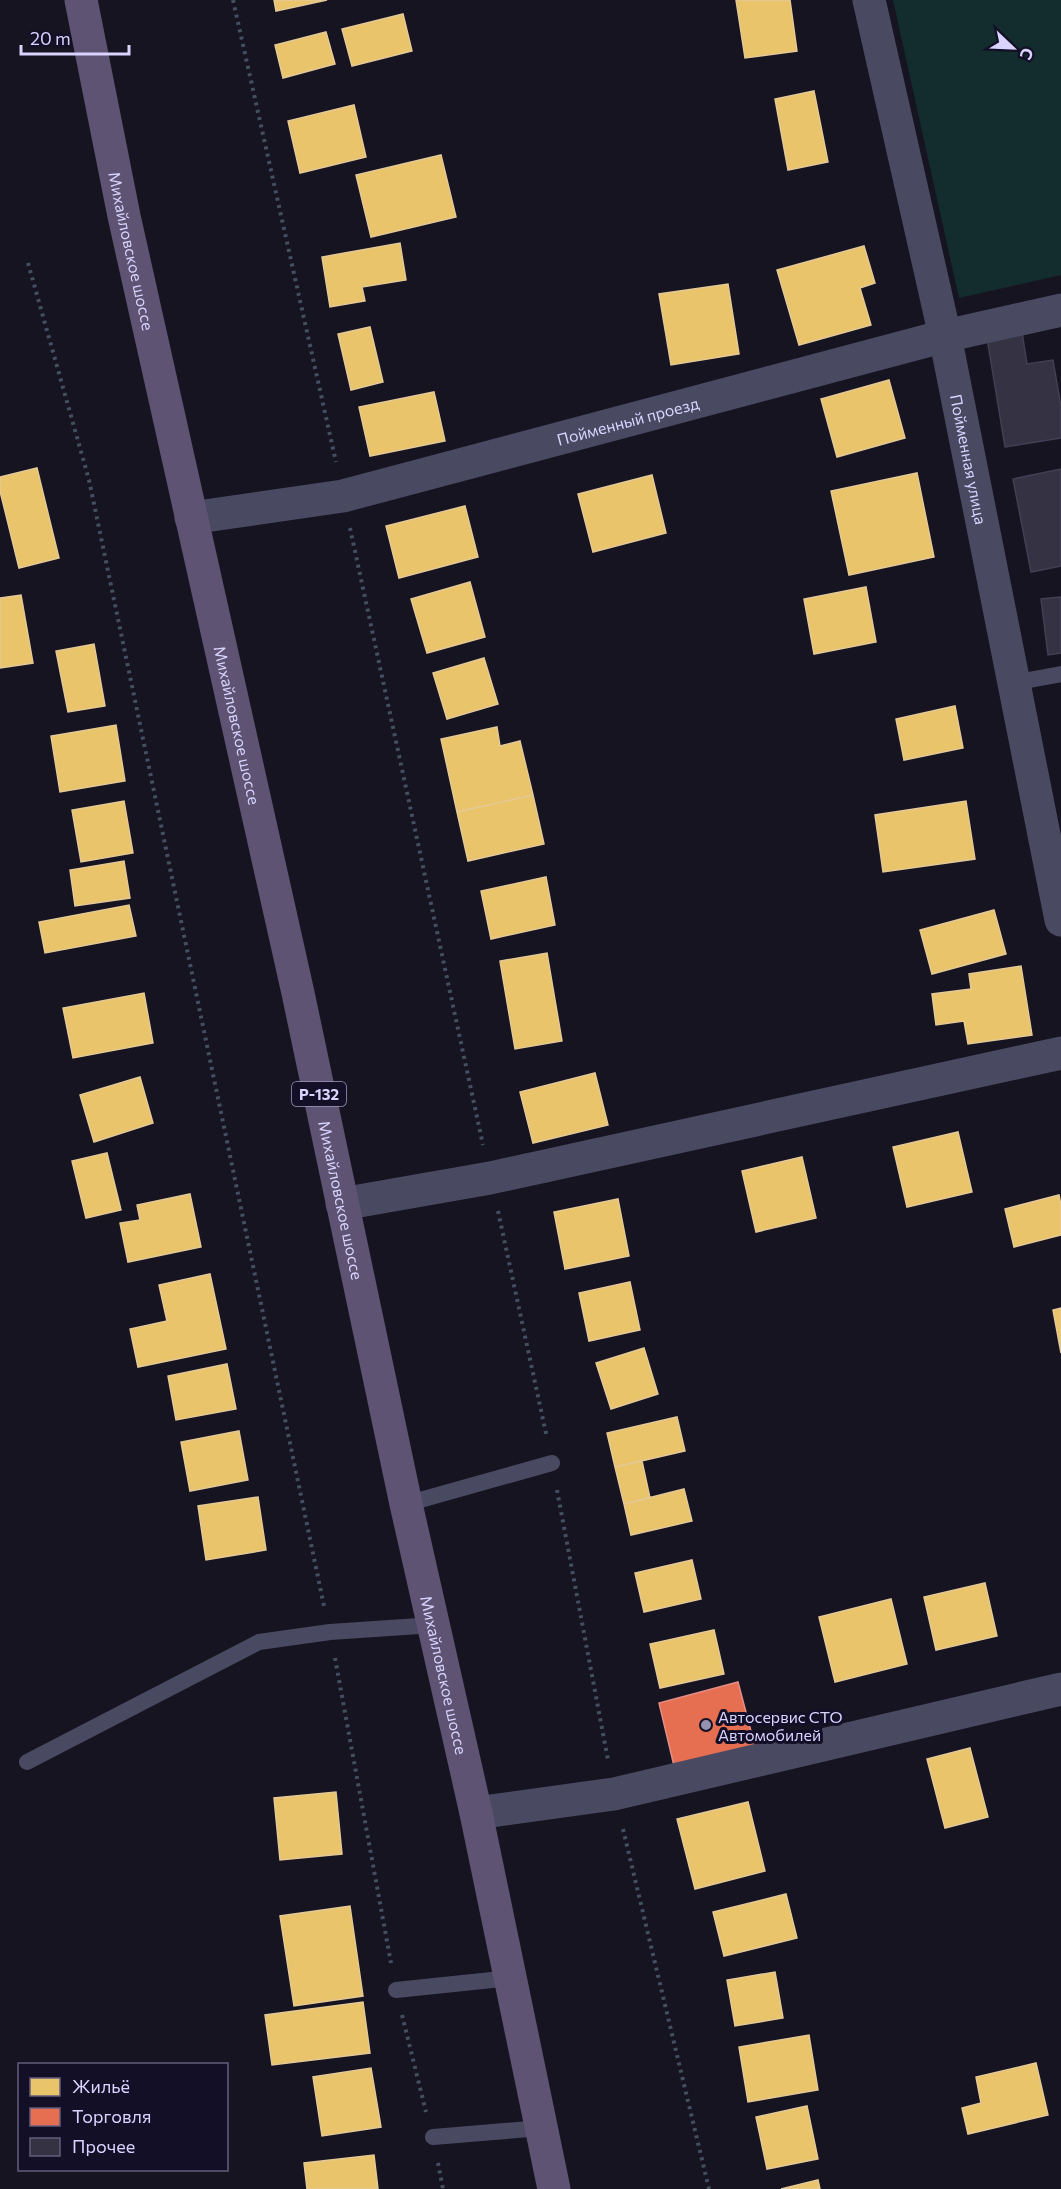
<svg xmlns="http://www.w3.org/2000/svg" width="1061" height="2189" viewBox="0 0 1061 2189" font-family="Commissioner,sans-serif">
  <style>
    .green { fill: #132c2d }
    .homes { fill: #e9c46a; stroke: #e4c997; stroke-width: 1.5 }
    .shops { fill: #e76f51; stroke: #e38d85; stroke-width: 1.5 }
    .building { fill: #343243; stroke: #433f54; stroke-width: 1.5 }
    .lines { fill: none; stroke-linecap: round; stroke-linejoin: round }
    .path { stroke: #44505f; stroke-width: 4; stroke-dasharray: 3 4.5; stroke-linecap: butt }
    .lane { stroke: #4a4962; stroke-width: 16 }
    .street { stroke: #4a4962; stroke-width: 33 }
    .primary { stroke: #5e5373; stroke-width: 33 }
    .poi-dot { fill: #9591b1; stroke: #130f26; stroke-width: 2 }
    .labels { text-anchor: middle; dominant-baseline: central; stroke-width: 6; stroke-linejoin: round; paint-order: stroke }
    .shield { fill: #130f26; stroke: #9e99be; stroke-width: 1.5 }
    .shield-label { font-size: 15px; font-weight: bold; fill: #d9d4ff }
    .street-label { font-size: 16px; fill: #d9d4ff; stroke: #130f26 }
    .poi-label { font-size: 16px; fill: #d9d4ff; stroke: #130f26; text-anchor: start }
  </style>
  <rect width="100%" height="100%" fill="#161421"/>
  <path class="green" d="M 893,0 L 1061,0 L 1061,275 L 959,298 Z"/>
  <path class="homes" d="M 274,0 L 327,0 L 276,11 Z
    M 736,0 L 790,0 L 797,51 L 745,58 Z
    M 403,14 L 412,51 L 352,66 L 342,29 Z
    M 326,32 L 335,64 L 283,78 L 275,45 Z
    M 814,91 L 828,162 L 788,170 L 775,99 Z
    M 354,105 L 366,157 L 300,173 L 288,121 Z
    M 441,155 L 456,217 L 371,237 L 356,175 Z
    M 400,243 L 406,280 L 362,287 L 365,301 L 330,307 L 322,257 Z
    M 864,246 L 875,283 L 860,288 L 871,325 L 799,345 L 777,270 Z
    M 728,284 L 739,354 L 671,365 L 659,294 Z
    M 370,327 L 383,382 L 351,390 L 338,334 Z
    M 889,380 L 905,438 L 837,457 L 821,399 Z
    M 434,392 L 445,441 L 370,456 L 359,407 Z
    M 37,468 L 59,558 L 19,568 L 0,491 L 0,477 Z
    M 917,473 L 934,557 L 849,575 L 831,491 Z
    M 652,475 L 666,533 L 593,552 L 578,494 Z
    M 465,506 L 478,557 L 399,578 L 386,526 Z
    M 470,582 L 485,637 L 427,653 L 411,599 Z
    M 866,587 L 876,642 L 814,654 L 804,599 Z
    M 21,595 L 33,663 L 0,668 L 0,598 Z
    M 94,644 L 105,706 L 68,712 L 56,651 Z
    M 484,658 L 498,704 L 447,719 L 433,673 Z
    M 955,706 L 963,748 L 904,760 L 896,719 Z
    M 116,725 L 125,781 L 60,792 L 51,736 Z
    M 497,727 L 500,746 L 520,741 L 533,795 L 457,812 L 441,739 Z
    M 533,795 L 544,844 L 468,861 L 457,812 Z
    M 124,801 L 133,853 L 81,862 L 72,810 Z
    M 966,801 L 975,859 L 883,872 L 875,815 Z
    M 124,861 L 130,898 L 75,906 L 70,870 Z
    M 546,877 L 555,925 L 491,939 L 481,891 Z
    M 129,905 L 136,936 L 45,953 L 39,922 Z
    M 994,910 L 1006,954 L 932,974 L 920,930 Z
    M 547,953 L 562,1041 L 515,1049 L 500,961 Z
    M 1021,966 L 1032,1035 L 968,1044 L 964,1021 L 936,1025 L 932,994 L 971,989 L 969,974 Z
    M 144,993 L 153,1043 L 73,1058 L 63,1008 Z
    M 595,1073 L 608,1125 L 533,1143 L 520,1092 Z
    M 140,1077 L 153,1123 L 94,1142 L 80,1095 Z
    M 958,1132 L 972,1192 L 907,1207 L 893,1147 Z
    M 107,1153 L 121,1210 L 86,1218 L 72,1161 Z
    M 802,1157 L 816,1218 L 756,1232 L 742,1171 Z
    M 190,1194 L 201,1247 L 128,1262 L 120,1223 L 140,1220 L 137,1205 Z
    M 1059,1195 L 1061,1205 L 1061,1235 L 1014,1247 L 1005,1209 Z
    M 618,1199 L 629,1256 L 565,1269 L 554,1212 Z
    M 210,1274 L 226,1349 L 138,1367 L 130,1329 L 167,1321 L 159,1285 Z
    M 630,1282 L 640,1330 L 589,1341 L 579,1293 Z
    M 1061,1308 L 1061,1353 L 1053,1310 Z
    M 644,1348 L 658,1394 L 611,1409 L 596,1363 Z
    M 227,1364 L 236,1409 L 176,1420 L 168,1376 Z
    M 677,1417 L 685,1451 L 615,1467 L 607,1433 Z
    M 239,1431 L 248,1480 L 190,1491 L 181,1442 Z
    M 642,1461 L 650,1498 L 624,1504 L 615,1467 Z
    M 684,1489 L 692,1521 L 631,1535 L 624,1504 Z
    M 258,1497 L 266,1550 L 206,1560 L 198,1506 Z
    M 692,1560 L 701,1599 L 644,1612 L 635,1573 Z
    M 985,1583 L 997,1636 L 936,1650 L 924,1597 Z
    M 891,1599 L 907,1664 L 835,1682 L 819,1617 Z
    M 714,1630 L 724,1674 L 660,1688 L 650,1644 Z
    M 970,1748 L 988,1817 L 945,1828 L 927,1759 Z
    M 336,1792 L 342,1854 L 280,1860 L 274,1798 Z
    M 748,1802 L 765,1871 L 695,1889 L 677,1819 Z
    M 786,1894 L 797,1938 L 724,1956 L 713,1912 Z
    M 350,1906 L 363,1996 L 294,2006 L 280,1916 Z
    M 775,1972 L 783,2018 L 735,2026 L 727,1980 Z
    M 363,2002 L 370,2053 L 272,2065 L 265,2015 Z
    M 809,2035 L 818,2090 L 748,2102 L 739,2047 Z
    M 1036,2063 L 1048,2115 L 968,2134 L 962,2108 L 981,2103 L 976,2077 Z
    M 371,2068 L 381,2127 L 322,2136 L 313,2077 Z
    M 807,2106 L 818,2159 L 767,2169 L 756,2117 Z
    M 374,2155 L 378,2189 L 307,2189 L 304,2163 Z
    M 818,2180 L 820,2189 L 781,2189 Z"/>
  <path class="shops" d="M 738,1682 L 756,1750 L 675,1770 L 659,1703 Z"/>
  <path class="building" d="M 1022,332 L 1027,364 L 1053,360 L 1061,407 L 1061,438 L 1005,447 L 987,338 Z
    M 1061,469 L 1061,566 L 1031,572 L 1013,479 Z
    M 1061,597 L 1061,653 L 1048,655 L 1041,599 Z"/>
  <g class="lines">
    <path class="path" d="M 233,0 L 336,462
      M 28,263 L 89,480 L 324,1606
      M 350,528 L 483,1145
      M 498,1211 L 547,1438
      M 557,1490 L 608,1760
      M 335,1658 L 391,1963
      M 623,1829 L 709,2189
      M 402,2015 L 426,2112
      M 438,2163 L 443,2189"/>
    <path class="lane" d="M 1013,683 L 1061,674
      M 406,1504 L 552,1463
      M 27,1762 L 259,1642 L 330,1632 L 434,1625
      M 396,1990 L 511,1978
      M 433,2137 L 542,2128"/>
    <g class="street">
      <path id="s1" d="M 869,0 L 945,336 L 1061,920"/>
      <path id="s2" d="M 191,518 L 343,496 L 945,336 L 1061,310"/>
      <path d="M 342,1204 L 490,1178 L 1061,1053"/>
      <path d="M 476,1813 L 614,1794 L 1061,1689"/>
    </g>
    <path class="primary" id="s3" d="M 81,0 L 124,216 L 298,993 L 406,1504 L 476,1813 L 554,2189"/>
  </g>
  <circle class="poi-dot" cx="706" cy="1725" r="6"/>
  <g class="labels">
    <rect class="shield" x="292" y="1082" width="54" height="24" rx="4.5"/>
    <g class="shield-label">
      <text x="319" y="1094">Р-132</text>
    </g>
    <g class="street-label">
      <text stroke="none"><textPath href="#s3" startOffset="256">Михайловское шоссе</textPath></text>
      <text stroke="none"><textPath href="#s2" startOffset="448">Пойменный проезд</textPath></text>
      <text stroke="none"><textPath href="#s1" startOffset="470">Пойменная улица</textPath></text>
      <text stroke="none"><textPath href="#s3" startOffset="742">Михайловское шоссе</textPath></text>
      <text stroke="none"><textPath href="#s3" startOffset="1228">Михайловское шоссе</textPath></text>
      <text stroke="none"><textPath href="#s3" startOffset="1714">Михайловское шоссе</textPath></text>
    </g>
    <g class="poi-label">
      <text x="718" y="1716">Автосервис СТО<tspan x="718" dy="18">Автомобилей</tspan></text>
    </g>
  </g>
  <rect x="18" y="2063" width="210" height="108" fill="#130f26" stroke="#625e7d" stroke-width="1.5"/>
  <rect x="30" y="2078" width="30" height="18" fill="#e9c46a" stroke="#625e7d" stroke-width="1.5"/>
  <text x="72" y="2093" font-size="18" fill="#d9d4ff">Жильё</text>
  <rect x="30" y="2108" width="30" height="18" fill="#e76f51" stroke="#625e7d" stroke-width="1.5"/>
  <text x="72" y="2123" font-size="18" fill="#d9d4ff">Торговля</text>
  <rect x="30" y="2138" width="30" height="18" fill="#343243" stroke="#625e7d" stroke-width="1.5"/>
  <text x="72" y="2153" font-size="18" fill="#d9d4ff">Прочее</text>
  <g transform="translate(1013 48) rotate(113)" stroke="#130f26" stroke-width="4.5" paint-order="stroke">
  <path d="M0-4.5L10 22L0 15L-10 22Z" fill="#d9d4ff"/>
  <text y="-9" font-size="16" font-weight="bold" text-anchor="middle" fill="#d9d4ff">С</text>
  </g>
  <path d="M21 45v9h108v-9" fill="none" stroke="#d9d4ff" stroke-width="3"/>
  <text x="30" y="45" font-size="18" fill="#d9d4ff" stroke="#130f26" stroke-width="4.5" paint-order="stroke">20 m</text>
</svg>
